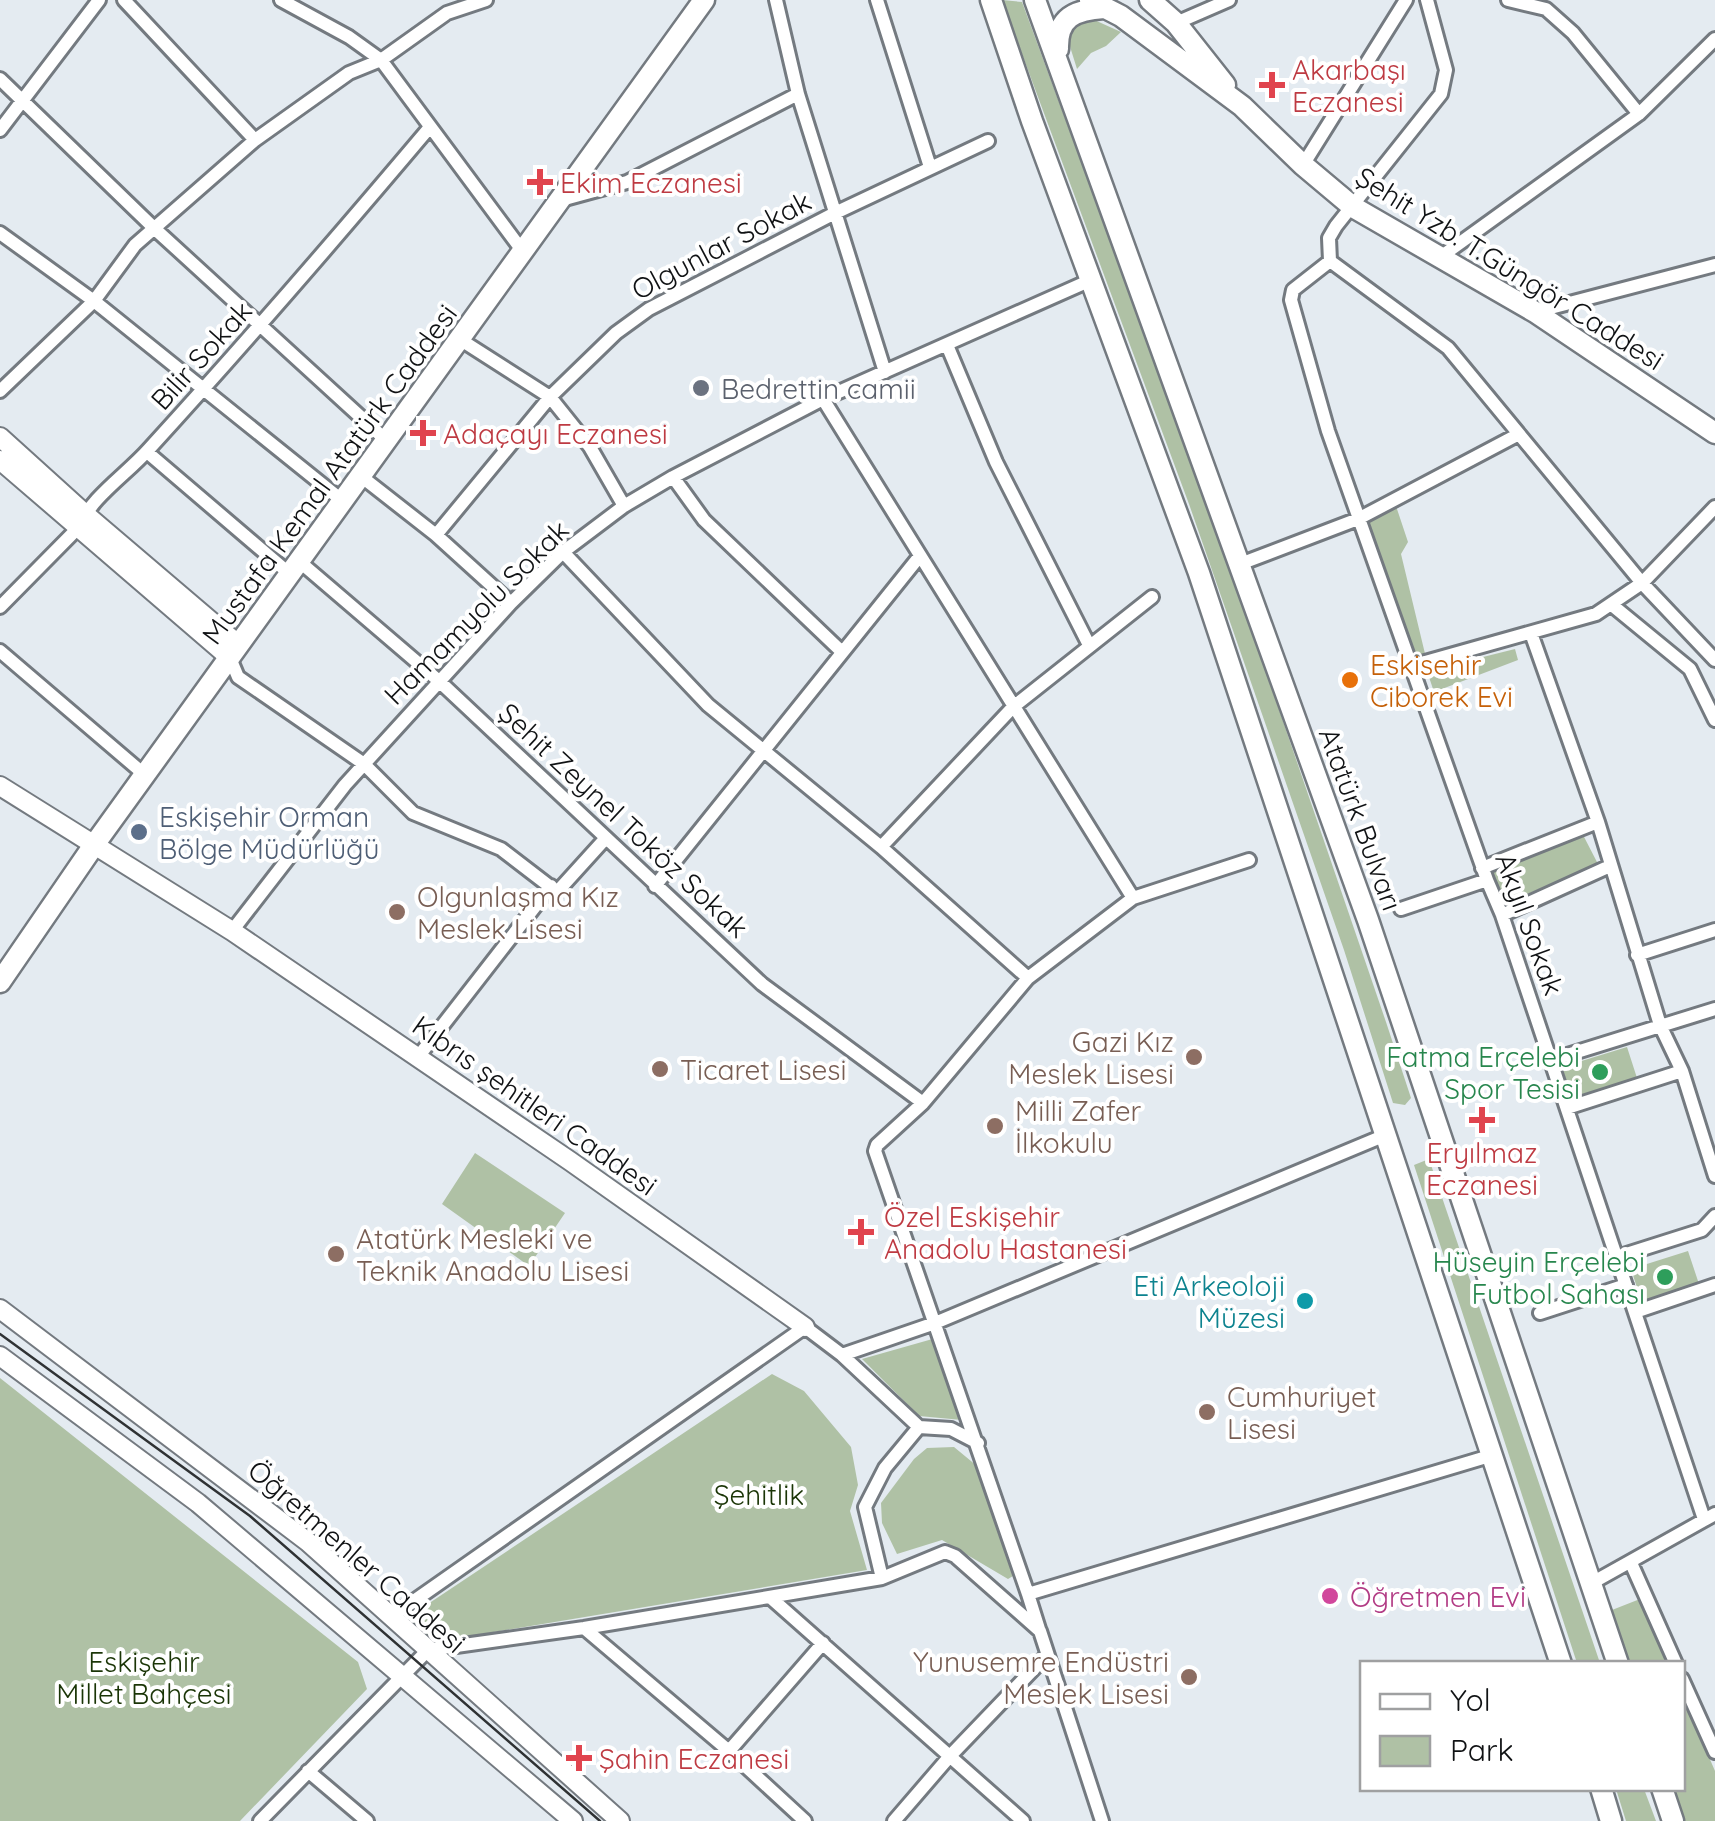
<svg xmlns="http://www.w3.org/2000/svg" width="1715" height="1821" viewBox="0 0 1715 1821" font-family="Quicksand,sans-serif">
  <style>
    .green { fill: #afc1a5 }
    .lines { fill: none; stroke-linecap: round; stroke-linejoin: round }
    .street-casing { stroke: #747a80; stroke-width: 18 }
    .secondary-casing { stroke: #747a80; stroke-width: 22 }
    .primary-casing { stroke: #747a80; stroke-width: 25 }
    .street { stroke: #fff; stroke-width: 12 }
    .secondary { stroke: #fff; stroke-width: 18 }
    .primary { stroke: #fff; stroke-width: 20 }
    .tram { stroke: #2f3234; stroke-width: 2.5 }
    .health-dot { fill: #e0444e; stroke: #fff; stroke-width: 4 }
    .worship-dot { fill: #6b7280; stroke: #fff; stroke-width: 4 }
    .food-dot { fill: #e8710a; stroke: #fff; stroke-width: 4 }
    .service-dot { fill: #5c6f8a; stroke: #fff; stroke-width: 4 }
    .education-dot { fill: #8d6e63; stroke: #fff; stroke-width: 4 }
    .leisure-dot { fill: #2e9e5b; stroke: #fff; stroke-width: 4 }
    .culture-dot { fill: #0f9aa8; stroke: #fff; stroke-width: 4 }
    .hotel-dot { fill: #d1479c; stroke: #fff; stroke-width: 4 }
    .labels { text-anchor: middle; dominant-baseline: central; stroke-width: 8; stroke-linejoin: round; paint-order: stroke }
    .health-label { font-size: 28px; fill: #be3a42; stroke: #fff; text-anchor: start }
    .street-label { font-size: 28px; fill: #101214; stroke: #fff }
    .worship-label { font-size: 28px; fill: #5b616d; stroke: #fff; text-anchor: start }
    .food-label { font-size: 28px; fill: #c56008; stroke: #fff; text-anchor: start }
    .service-label { font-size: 28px; fill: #4e5e75; stroke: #fff; text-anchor: start }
    .education-label { font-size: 28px; fill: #785e54; stroke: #fff; text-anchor: start }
    .leisure-label { font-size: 28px; fill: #27864d; stroke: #fff; text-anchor: end }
    .culture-label { font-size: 28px; fill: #0d838f; stroke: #fff; text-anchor: end }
    .park-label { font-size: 28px; fill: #1a3506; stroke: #fff }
    .hotel-label { font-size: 28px; fill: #b23c85; stroke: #fff; text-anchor: start }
  </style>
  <rect width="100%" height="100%" fill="#e4ebf1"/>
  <path class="green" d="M 1002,0 L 1022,2 L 1221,540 L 1386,1022 L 1411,1098 L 1405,1105 L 1393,1103 L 1344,950 L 1189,504 Z
    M 1090,18 L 1121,32 L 1106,46 L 1091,53 L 1077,69 L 1067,37 L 1069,29 Z
    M 1394,500 L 1408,542 L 1401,554 L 1427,662 L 1411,666 L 1358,519 Z
    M 1515,649 L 1518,660 L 1434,692 L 1427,671 Z
    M 1582,833 L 1598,864 L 1502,905 L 1491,873 Z
    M 1627,1047 L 1637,1078 L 1572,1099 L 1562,1067 Z
    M 475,1153 L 565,1213 L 529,1266 L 442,1204 Z
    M 1429,1159 L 1600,1663 L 1577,1663 L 1414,1165 Z
    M 1688,1251 L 1699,1284 L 1642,1303 L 1631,1269 Z
    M 936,1338 L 962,1420 L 919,1416 L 862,1359 Z
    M 772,1374 L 804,1391 L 851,1447 L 858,1485 L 850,1511 L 867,1570 L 434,1642 L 407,1618 Z
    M 0,1378 L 358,1662 L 367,1689 L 240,1821 L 0,1821 Z
    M 954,1447 L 977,1466 L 1013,1576 L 1008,1579 L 942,1540 L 897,1554 L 882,1523 L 881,1503 L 914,1459 L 927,1448 Z
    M 1640,1599 L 1668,1663 L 1630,1663 L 1612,1610 Z
    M 1683,1697 L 1715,1771 L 1715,1821 L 1685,1821 L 1673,1789 L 1682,1788 Z
    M 1616,1789 L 1644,1789 L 1656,1821 L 1626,1821 Z"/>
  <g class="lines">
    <defs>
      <path id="street" d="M 124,0 L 255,140
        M 281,0 L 349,37 L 381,60 L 524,253
        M 776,0 L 798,94 L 885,372
        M 877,0 L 930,167
        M 1427,0 L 1446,70 L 1441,94 L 1336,226 L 1329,238 L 1330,261 L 1448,348 L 1642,583 L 1715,660
        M 1508,0 L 1546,9 L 1573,33 L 1639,114
        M 1176,23 L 1229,0
        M 0,79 L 155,229 L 388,442
        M 0,130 L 99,0
        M 1303,165 L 1406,0
        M 561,200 L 627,182 L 798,94
        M 0,233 L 94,301 L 344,502
        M 1439,258 L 1639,114 L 1715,39
        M 1330,261 L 1293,290 L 1291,300 L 1328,431 L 1487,880 L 1502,915 L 1704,1519
        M 1535,312 L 1715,265
        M 461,340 L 550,397 L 590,447 L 624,506
        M 947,345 L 996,462 L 1089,645
        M 0,391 L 94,301 L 135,245 L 255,140 L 349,73 L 381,60 L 447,13 L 486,0
        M 823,399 L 1133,898
        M 147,452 L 291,575
        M 362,477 L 436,535 L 511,603
        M 673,477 L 704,520 L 842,652
        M 436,535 L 550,397 L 616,333 L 649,309 L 833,214 L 988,141
        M 563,552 L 708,705 L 881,847 L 1028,978
        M 300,562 L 439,681 L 762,984 L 923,1103
        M 1240,564 L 1358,519 L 1519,434
        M 1612,605 L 1690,669 L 1715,720
        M 0,607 L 78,528 C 92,496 126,475 149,449 C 245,344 338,236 430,127
        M 1531,633 L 1598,822 L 1660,1025 L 1682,1071 L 1715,1176
        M 0,651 L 145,775
        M 230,658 L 238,677 L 364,764 L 413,813 L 501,849 L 557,892 L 605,839
        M 1411,666 L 1596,614 L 1642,583 L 1715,507
        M 881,847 L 1013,707 L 1152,597
        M 1482,868 L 1598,822
        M 655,886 L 919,557
        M 1401,909 L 1487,880
        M 1502,915 L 1610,866
        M 232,931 L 345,785 L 511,603 L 563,552 L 624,506 L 673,477 L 823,399 L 1091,280
        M 1637,955 L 1715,930
        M 418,1057 L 551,886
        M 1551,1060 L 1715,1009
        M 1567,1108 L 1682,1071
        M 1617,1257 L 1702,1230 L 1715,1216
        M 1635,1312 L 1715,1285
        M 1540,1313 L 1626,1285
        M 842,1355 L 935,1323 L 1388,1134
        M 1631,1563 L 1676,1664
        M 882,1578 L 865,1507 L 885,1468 L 919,1427 L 951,1429 L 978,1443
        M 1590,1584 L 1715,1514
        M 1028,1594 L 875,1151 L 877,1145 L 923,1103 L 1028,978 L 1133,898 L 1249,860
        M 771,1598 L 1023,1821
        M 391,1617 L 805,1327 L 842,1355 L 919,1427
        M 584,1628 L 729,1751 L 805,1821
        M 1039,1629 L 1028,1594 L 1493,1455
        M 1682,1679 L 1715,1752
        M 729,1751 L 823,1643
        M 308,1771 L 367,1821
        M 260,1821 L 428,1650 L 584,1628 L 882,1578 L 945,1552 L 955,1556 L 1040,1631 L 1102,1821
        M 894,1821 L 950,1756 L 1047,1655"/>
      <path id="secondary" d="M 0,437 L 84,513 L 239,645
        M 0,460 L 230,658
        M 0,786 L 232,931 L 570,1161 L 805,1327
        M 0,1309 L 308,1542 L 620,1821
        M 0,1356 L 198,1503 L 573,1821"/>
      <path id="primary" d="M 991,0 L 1032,121 L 1199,573 L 1561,1664
        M 1035,0 L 1368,920 L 1618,1664
        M 1090,0 L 1121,16 L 1242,106 L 1303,165 L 1353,207 L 1535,312 L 1715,433
        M 1150,0 L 1176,23 L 1225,85
        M 1058,49 C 1057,17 1075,10 1104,8
        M 0,982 L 94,845 L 704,0
        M 1601,1788 L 1611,1821
        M 1662,1788 L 1673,1821"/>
    </defs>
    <use href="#street" class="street-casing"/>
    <use href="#secondary" class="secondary-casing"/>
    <use href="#primary" class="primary-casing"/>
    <use href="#street" class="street"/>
    <use href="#secondary" class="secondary"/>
    <use href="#primary" class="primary"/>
    <path class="tram" d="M 0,1334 L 250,1516 L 600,1821"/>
  </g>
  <g class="health-dot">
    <path d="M1267 70h10v10h10v10h-10v10h-10v-10h-10v-10h10z"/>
    <path d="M535 167h10v10h10v10h-10v10h-10v-10h-10v-10h10z"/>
    <path d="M418 418h10v10h10v10h-10v10h-10v-10h-10v-10h10z"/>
    <path d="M1477 1105h10v10h10v10h-10v10h-10v-10h-10v-10h10z"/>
    <path d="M856 1217h10v10h10v10h-10v10h-10v-10h-10v-10h10z"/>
    <path d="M574 1743h10v10h10v10h-10v10h-10v-10h-10v-10h10z"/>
  </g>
  <circle class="worship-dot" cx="701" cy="388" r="10"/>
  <circle class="food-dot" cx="1350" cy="680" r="10"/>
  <circle class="service-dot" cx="139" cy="832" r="10"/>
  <g class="education-dot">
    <circle cx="397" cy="912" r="10"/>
    <circle cx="1194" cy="1057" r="10"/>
    <circle cx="660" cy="1069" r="10"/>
    <circle cx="995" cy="1126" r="10"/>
    <circle cx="336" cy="1254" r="10"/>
    <circle cx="1207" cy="1412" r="10"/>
    <circle cx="1189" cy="1677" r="10"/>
  </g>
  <g class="leisure-dot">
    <circle cx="1600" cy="1072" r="10"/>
    <circle cx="1665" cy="1277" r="10"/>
  </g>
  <circle class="culture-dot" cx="1305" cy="1301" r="10"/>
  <circle class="hotel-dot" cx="1330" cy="1596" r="10"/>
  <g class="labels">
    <g class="health-label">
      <text x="1292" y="69">Akarbaşı<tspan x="1292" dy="32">Eczanesi</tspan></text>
      <text x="560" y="182">Ekim Eczanesi</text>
      <text x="443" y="433">Adaçayı Eczanesi</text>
      <text x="1482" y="1152" text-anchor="middle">Eryılmaz<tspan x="1482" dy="32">Eczanesi</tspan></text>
      <text x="884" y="1216">Özel Eskişehir<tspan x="884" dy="32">Anadolu Hastanesi</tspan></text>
      <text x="599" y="1758">Şahin Eczanesi</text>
    </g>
    <g class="street-label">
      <text transform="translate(721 245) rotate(-28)">Olgunlar Sokak</text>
      <text transform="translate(1510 268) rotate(32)">Şehit Yzb. T.Güngör Caddesi</text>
      <text transform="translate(201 355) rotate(-48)">Bilir Sokak</text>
      <text transform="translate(329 474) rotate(-54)">Mustafa Kemal Atatürk Caddesi</text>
      <text transform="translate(476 612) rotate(-45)">Hamamyolu Sokak</text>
      <text transform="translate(1361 819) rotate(70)">Atatürk Bulvarı</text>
      <text transform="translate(624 820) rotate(43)">Şehit Zeynel Toköz Sokak</text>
      <text transform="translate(1530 924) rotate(70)">Akyıl Sokak</text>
      <text transform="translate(535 1105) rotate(35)">Kıbrıs şehitleri Caddesi</text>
      <text transform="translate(357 1556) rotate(41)">Öğretmenler Caddesi</text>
    </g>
    <g class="worship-label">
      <text x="721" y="388">Bedrettin camii</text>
    </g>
    <g class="food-label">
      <text x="1370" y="664">Eskisehir<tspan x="1370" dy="32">Ciborek Evi</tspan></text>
    </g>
    <g class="service-label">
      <text x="159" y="816">Eskişehir Orman<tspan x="159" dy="32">Bölge Müdürlüğü</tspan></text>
    </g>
    <g class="education-label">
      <text x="417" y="896">Olgunlaşma Kız<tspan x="417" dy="32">Meslek Lisesi</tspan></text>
      <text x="1174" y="1041" text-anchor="end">Gazi Kız<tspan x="1174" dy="32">Meslek Lisesi</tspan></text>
      <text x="680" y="1069">Ticaret Lisesi</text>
      <text x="1015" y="1110">Milli Zafer<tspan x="1015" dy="32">İlkokulu</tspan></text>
      <text x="356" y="1238">Atatürk Mesleki ve<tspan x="356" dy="32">Teknik Anadolu Lisesi</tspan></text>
      <text x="1227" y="1396">Cumhuriyet<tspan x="1227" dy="32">Lisesi</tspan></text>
      <text x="1169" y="1661" text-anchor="end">Yunusemre Endüstri<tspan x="1169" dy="32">Meslek Lisesi</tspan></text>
    </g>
    <g class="leisure-label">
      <text x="1580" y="1056">Fatma Erçelebi<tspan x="1580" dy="32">Spor Tesisi</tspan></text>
      <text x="1645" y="1261">Hüseyin Erçelebi<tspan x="1645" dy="32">Futbol Sahası</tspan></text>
    </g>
    <g class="culture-label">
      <text x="1285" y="1285">Eti Arkeoloji<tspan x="1285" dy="32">Müzesi</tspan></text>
    </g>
    <g class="park-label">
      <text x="759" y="1494">Şehitlik</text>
      <text x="144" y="1661">Eskişehir<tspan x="144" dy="32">Millet Bahçesi</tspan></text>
    </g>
    <g class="hotel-label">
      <text x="1350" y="1596">Öğretmen Evi</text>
    </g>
  </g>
  <rect x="1360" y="1661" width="325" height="130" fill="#ffffff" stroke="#9fa0a1" stroke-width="2.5"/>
  <rect x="1380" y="1694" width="50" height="15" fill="#ffffff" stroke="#9fa0a1" stroke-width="2.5"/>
  <text x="1450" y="1711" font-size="30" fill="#101214">Yol</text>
  <rect x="1380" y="1736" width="50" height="30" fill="#afc1a5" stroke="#9fa0a1" stroke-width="2.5"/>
  <text x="1450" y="1761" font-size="30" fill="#101214">Park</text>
</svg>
